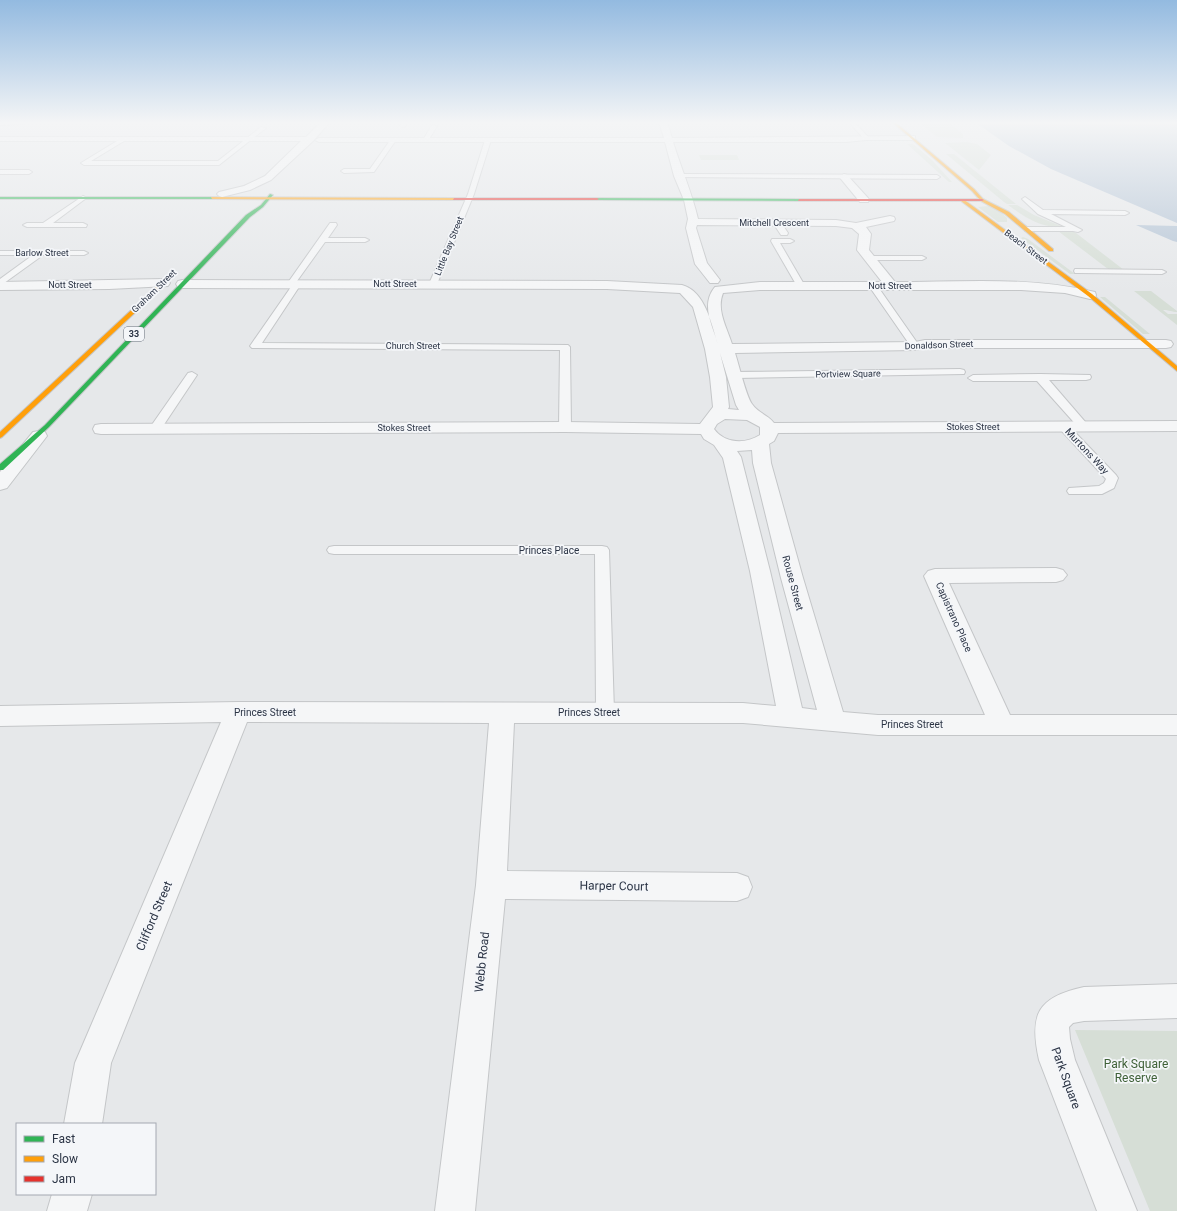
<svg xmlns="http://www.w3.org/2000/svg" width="1177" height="1211" viewBox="0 0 1177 1211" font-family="Roboto,sans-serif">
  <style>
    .green { fill: #d6ded6 }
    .water { fill: #b4c4d5 }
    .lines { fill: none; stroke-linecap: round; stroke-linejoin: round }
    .lane-casing { stroke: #c4c6c8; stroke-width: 2 }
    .street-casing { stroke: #c4c6c8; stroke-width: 2 }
    .fast-casing { stroke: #c4c6c8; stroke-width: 2 }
    .slow-casing { stroke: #c4c6c8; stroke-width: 2 }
    .jam-casing { stroke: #c4c6c8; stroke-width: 2 }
    .lane { fill: #f5f6f7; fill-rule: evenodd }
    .street { fill: #f5f6f7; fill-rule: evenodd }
    .fast { fill: #30b455; fill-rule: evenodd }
    .slow { fill: #ff9f0a; fill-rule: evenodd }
    .jam { fill: #e5322d; fill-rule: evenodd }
    .labels { text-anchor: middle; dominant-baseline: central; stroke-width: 3.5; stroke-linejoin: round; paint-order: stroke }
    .far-street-label { font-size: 9px; fill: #2b3445; stroke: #f4f6f9 }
    .shield { fill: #f4f6f9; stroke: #676e7b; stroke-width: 1 }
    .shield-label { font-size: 9px; font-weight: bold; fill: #2b3445 }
    .street-label { font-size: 10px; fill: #2b3445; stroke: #f4f6f9 }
    .near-street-label { font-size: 12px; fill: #2b3445; stroke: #f4f6f9 }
    .near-park-label { font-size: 12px; fill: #3f6138; stroke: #f4f6f9 }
  </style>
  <rect width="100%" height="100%" fill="#e6e8ea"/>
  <path class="green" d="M 919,122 L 948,122 L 963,134 L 963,138 L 937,137 Z
    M 967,142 L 977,144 L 991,155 L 979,170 L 945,143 Z
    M 907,144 L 913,144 L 932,160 L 952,182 L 949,182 Z
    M 946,154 L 954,154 L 1016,204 L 1007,204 L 1004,202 Z
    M 699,155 L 737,155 L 739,160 L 701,160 Z
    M 1008,205 L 1017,205 L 1034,215 L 1061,226 C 1042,229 1023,216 1008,205 Z
    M 989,206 L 997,209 L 1007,218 L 1007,222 L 998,222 L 978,207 Z
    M 1058,231 L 1072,231 L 1076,233 L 1124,270 L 1108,269 Z
    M 1023,237 L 1028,239 L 1075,274 L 1070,274 L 1021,238 Z
    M 1134,291 L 1151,291 L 1177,311 L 1177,312 C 1172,312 1169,310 1163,310 L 1168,314 L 1177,314 L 1177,325 Z
    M 1100,297 L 1105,297 L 1150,334 L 1143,334 Z
    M 1075,1030 L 1177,1031 L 1177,1211 L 1150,1211 Z"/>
  <path class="water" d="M 975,122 L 1177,122 L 1177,223 L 1051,169 L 1009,146 Z
    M 1136,225 L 1177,226 L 1177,242 L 1173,241 Z"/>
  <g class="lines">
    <defs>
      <path id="lane" d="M 402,122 L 407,122 L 405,127 L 400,126 Z
        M 849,122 L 854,122 L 868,137 L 868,139 L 864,139 Z
        M 432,125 L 437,126 L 428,141 L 424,141 L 423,140 Z
        M 261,127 L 266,128 L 219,165 L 84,165 L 81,163 L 122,138 L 125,140 L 124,141 L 91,161 L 218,161 Z
        M 393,138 L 396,140 L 374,172 L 344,173 L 341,171 L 344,169 L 370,169 L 391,139 Z
        M 488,138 L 491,140 L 474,194 L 437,284 L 436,286 L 430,286 L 429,284 L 468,194 L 485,140 Z
        M 0,170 L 29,170 L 32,172 L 29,174 L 0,174 Z
        M 679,174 L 937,175 L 940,177 L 937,179 L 677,177 L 676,176 Z
        M 83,196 L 85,197 L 85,199 L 53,223 L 83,223 L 87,225 L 86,227 L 27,227 L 23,225 L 27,223 L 43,223 Z
        M 1025,197 L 1043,210 L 1125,211 L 1129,213 L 1125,215 L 1051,214 L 1082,230 L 1078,232 L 1073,231 L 1025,231 L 1025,227 L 1066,227 L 1038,214 L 1023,200 L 1022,199 Z
        M 774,221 L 780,221 L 788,233 L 787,235 L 781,235 L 773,223 Z
        M 330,223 L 336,223 L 337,225 L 328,238 L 365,238 L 369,240 L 365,242 L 325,242 L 297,281 L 301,284 L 262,343 L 568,345 L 570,347 L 571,427 L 569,429 L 561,429 L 559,427 L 560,350 L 252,348 L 250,346 L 291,287 L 287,284 Z
        M 772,239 L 790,239 L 794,241 L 790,243 L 780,243 L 805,286 L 804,288 L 801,289 L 797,286 L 771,241 Z
        M 0,251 L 84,251 L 88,253 L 84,255 L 43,255 L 0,286 L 0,279 L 33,255 L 0,255 Z
        M 867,256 L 922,256 L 926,258 L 922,260 L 867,260 Z
        M 1075,269 L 1162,270 L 1166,272 L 1162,274 L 1078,273 L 1075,273 L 1074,271 Z
        M 873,283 L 876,284 L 918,344 L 920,346 L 918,348 L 912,348 L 869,286 Z
        M 960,369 L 964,370 L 965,372 L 964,374 L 736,378 L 731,375 L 736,372 Z
        M 192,372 L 197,375 L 161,429 L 159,431 L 151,431 L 149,429 L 188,373 Z
        M 1040,374 L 1090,375 L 1091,377 L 1090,379 L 1086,380 L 1049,380 L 1087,424 L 1089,426 L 1087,428 L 1079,428 L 1037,381 L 973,381 L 968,378 L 973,375 Z
        M 1063,423 L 1067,424 L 1116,475 L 1118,478 L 1114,488 L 1102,494 L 1069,494 L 1067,491 L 1069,488 L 1099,486 L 1104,483 L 1106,479 L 1059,428 L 1057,426 L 1059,424 Z
        M 334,546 L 602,546 L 607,547 L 609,550 L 614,712 L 611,717 L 605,719 L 599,717 L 596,712 L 595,554 L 334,554 L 329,553 L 327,550 L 329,547 Z"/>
      <path id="street" d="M 0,122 L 25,122 L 21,124 L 2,125 L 0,125 Z
        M 321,122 L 330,122 L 313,141 L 271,180 L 250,190 L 222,197 L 219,196 L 217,194 L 219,192 L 244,186 L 265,176 L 301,141 L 0,141 L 0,137 L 306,137 Z
        M 659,122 L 667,122 L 672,138 L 915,136 L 915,140 L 866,140 L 846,142 L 673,142 C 681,168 692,193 698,219 L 836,220 L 856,223 L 890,216 L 894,217 L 895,219 L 894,221 L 866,227 L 871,234 L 869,250 L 895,282 C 961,282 1030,276 1095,292 L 1096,295 L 1095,298 L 1090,299 L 1065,293 L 1021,290 L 760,290 L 723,293 C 716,310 727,328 732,344 L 915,342 L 925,340 L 1166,340 L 1171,341 L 1173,344 L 1171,347 L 1166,348 L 925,348 L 915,350 L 735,353 C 739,365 746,396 752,404 C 758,413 768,415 774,423 L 1177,421 L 1177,431 L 778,433 L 774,441 L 769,444 L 771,463 L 803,578 L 843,712 L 878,715 L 985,715 L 924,576 L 928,571 L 935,569 L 1056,568 L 1063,570 L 1067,575 L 1063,580 L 1056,582 L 949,583 L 1010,715 L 1177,715 L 1177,735 L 878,735 L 743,723 L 514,723 L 507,871 L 737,873 L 748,877 L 752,887 L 748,897 L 737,901 L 505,899 L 475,1211 L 435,1211 L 476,885 L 489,723 L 247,722 L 111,1063 L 102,1124 L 64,1124 L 75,1063 L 221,722 L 0,726 L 0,706 L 238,702 L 743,703 L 776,706 L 750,571 L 723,458 L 714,445 L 704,439 L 701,434 L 565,432 L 101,434 L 95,433 L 93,429 L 95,425 L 101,424 L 565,422 L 700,424 L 713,407 L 710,377 L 705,349 L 693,307 L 680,293 L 607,289 L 182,288 L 178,287 L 176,284 L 178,281 L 182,280 L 607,281 L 682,285 C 705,291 712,325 718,345 C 713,326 700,305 715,287 L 760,282 L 882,282 L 857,250 L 859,234 L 852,228 L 836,226 L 697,225 L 696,228 L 707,263 L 720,280 L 718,283 L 710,283 L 695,264 L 686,228 L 688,219 L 684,200 L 674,176 L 665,142 L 319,142 L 315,140 L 319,138 L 664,138 ZM 720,353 L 736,405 L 739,410 L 728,409 L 729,407 L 726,377 ZM 725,419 L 747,420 L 760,427 L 760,435 C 746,444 725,444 714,429 L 717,424 ZM 752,450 L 753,463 L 781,578 L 817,710 L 802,708 L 770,571 L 741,457 L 737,451 Z
        M 844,174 L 847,175 L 868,198 L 869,200 L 868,202 L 860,202 L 841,179 L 839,177 Z
        M 164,279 L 168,280 L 170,283 L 168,286 L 109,289 L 0,290 L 0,282 Z
        M 39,431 L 45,432 L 47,436 L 7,488 L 0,490 L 0,472 L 33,432 Z
        M 1177,984 L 1177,1018 L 1084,1021 L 1073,1023 L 1069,1027 L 1070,1039 L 1075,1060 L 1137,1211 L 1097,1211 L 1039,1060 C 1029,1015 1037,997 1084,987 Z
        M 52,1194 L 92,1194 L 87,1211 L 47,1211 Z"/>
      <path id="fast" d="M 270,194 L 273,195 L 263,207 L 250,217 L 49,427 L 3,470 L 0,470 L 0,464 L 45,425 L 246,215 L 261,205 Z
        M 0,197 L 212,197 L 214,198 L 212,199 L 0,199 Z
        M 596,198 L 799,199 L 801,200 L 799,201 L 597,200 Z"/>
      <path id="slow" d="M 892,122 L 895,122 L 974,189 L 983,199 L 1009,212 L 1053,249 L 1053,251 L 1049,251 L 1005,214 L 981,201 L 972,191 Z
        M 211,197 L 454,198 L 456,199 L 454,200 L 212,199 Z
        M 961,199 L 963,199 L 1092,294 L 1177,366 L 1177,371 L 1088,296 L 961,201 Z
        M 168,276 L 173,277 L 2,437 L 0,438 L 0,432 Z"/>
      <path id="jam" d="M 454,198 L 597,198 L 599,199 L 597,200 L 453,200 Z
        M 799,199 L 982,199 L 984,200 L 982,201 L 798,201 Z"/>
    </defs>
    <use href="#lane" class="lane-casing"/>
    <use href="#street" class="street-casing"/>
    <use href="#fast" class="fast-casing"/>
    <use href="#slow" class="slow-casing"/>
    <use href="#jam" class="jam-casing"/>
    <use href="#lane" class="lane"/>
    <use href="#street" class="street"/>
    <use href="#fast" class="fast"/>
    <use href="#slow" class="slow"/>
    <use href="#jam" class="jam"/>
  </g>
  <linearGradient id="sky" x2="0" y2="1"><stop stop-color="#93bae0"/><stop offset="0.42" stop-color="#f4f5f6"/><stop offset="1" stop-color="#f4f5f6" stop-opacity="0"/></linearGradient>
  <rect width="1177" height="292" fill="url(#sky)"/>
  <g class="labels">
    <g class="far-street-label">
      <text x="774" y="223">Mitchell Crescent</text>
      <text transform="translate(449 246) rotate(-68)">Little Bay Street</text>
      <text transform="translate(1026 247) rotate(37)">Beach Street</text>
      <text x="42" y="253">Barlow Street</text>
      <text x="395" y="284">Nott Street</text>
      <text x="70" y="285">Nott Street</text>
      <text x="890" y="286">Nott Street</text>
      <text transform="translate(154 291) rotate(-44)">Graham Street</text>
      <text transform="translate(939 345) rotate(-2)">Donaldson Street</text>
      <text x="413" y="346">Church Street</text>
      <text transform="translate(848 374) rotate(-1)">Portview Square</text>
      <text x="973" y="427">Stokes Street</text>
      <text x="404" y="428">Stokes Street</text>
    </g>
    <rect class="shield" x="124" y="327" width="20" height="14" rx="3"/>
    <g class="shield-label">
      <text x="134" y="334">33</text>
    </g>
    <g class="street-label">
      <text transform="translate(1087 451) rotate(47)">Murtons Way</text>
      <text x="549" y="550">Princes Place</text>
      <text transform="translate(793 583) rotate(75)">Rouse Street</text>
      <text transform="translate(954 617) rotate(66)">Capistrano Place</text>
      <text x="265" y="712">Princes Street</text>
      <text x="589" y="712">Princes Street</text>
      <text x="912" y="724">Princes Street</text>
    </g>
    <g class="near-street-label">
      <text transform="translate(614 886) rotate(1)">Harper Court</text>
      <text transform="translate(154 916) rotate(-67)">Clifford Street</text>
      <text transform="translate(482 962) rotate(-84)">Webb Road</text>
      <text transform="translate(1066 1078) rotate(70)">Park Square</text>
    </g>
    <g class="near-park-label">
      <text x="1136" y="1064">Park Square<tspan x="1136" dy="14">Reserve</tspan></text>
    </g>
  </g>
  <rect x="16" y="1123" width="140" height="72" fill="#f4f6f9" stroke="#a4a8b1"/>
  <rect x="24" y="1136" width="20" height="6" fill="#30b455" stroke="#a4a8b1"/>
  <text x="52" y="1143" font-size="12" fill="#2b3445">Fast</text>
  <rect x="24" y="1156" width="20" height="6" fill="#ff9f0a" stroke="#a4a8b1"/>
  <text x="52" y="1163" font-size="12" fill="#2b3445">Slow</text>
  <rect x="24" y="1176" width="20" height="6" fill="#e5322d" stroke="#a4a8b1"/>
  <text x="52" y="1183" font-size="12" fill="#2b3445">Jam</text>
</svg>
